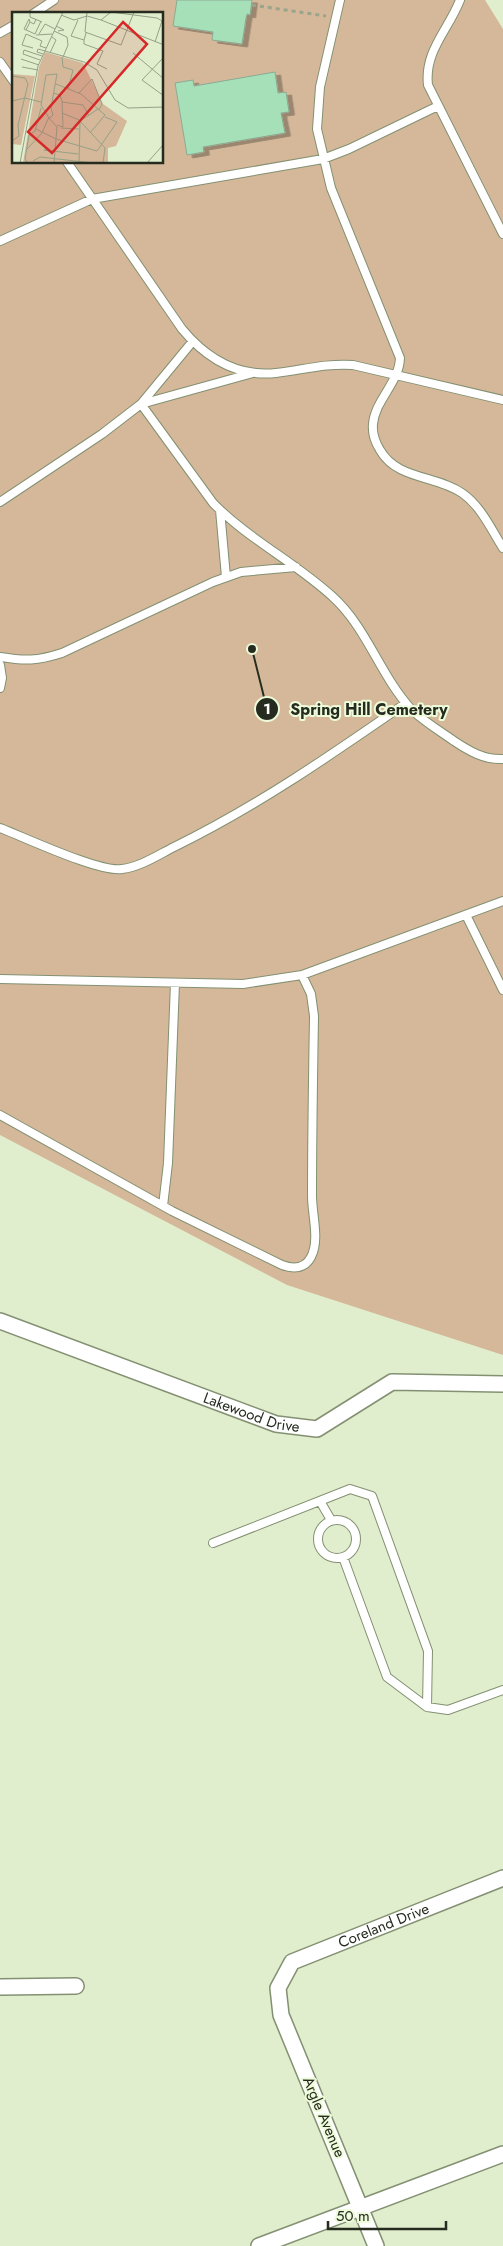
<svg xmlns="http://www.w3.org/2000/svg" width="503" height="2246" viewBox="0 0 503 2246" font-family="Jost,sans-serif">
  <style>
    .green { fill: #d4b899; fill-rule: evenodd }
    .building { fill: #a6e0b8; stroke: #8baa94; filter: url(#shadow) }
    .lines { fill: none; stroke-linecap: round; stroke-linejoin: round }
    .lane-casing { stroke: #839072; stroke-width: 10 }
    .street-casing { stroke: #839072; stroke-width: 18 }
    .path { stroke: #9aa48b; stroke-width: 3; stroke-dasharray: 4 4; stroke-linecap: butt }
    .lane { stroke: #fff; stroke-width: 8 }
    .street { stroke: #fff; stroke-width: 15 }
    .labels { text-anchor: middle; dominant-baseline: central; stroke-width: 4; stroke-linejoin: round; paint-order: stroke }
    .street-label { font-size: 15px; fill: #262b1f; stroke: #edfbda }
    .inset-road { fill: none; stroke: #96a087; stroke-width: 1 }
    .view { fill: #d62828; fill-opacity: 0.15; stroke: #d62828; stroke-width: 2.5 }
    .inset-edge { fill: none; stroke: #262b1f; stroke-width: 2.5 }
    .leader { fill: none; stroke: #262b1f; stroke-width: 2 }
    .callout-dot { fill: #262b1f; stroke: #edfbda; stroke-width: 2 }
    .mark-label { font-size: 15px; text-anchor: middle; font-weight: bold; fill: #fff }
    .callout-label { font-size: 16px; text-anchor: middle; font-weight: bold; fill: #262b1f; stroke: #edfbda; stroke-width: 4; stroke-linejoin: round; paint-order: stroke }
  </style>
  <defs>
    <filter id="shadow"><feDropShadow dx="5.5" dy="3" stdDeviation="0" flood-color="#0004"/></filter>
  </defs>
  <rect width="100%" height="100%" fill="#e0eecd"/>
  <path class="green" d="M 0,0 L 485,0 L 503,29 L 503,1355 L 287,1285 L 0,1135 ZM 14,14 L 162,14 L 162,162 L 14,162 Z"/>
  <path class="building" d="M 177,0 L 252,0 L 250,15 L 247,14 L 246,18 L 242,44 L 212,40 L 213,32 L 173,26 Z
    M 275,72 L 278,93 L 286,92 L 289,112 L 281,113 L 285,133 L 203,147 L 204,152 L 187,155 L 175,83 L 193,80 L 194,86 Z"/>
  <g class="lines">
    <defs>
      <path id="lane" d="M 340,0 L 320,87 L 317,129 L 331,188 L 400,358 C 399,383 375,400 373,424 C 372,434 375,442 380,450 C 397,480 436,475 462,493 C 481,506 491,529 503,548
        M 460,0 C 449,29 424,51 428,85 L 503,234
        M 33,14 L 54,0
        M 0,33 L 14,25
        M 0,62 L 14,82
        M 67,162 L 182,329 C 206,358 237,377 276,373 C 302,370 327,363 353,365 L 503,400
        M 0,241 L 92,199 L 323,159 L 349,149 L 438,106
        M 253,373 L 141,404 L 213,503 C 248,539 295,562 333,597 C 367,628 380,675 411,709 C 423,721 440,731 454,741 C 469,751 484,760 503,759
        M 0,502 L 102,434 L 141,404 L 193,341
        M 220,510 L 226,577
        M 0,657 C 25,661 37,661 62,653 L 213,582 L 241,572 L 296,567
        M 0,665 L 2,678 L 0,688
        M 0,828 C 24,837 100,873 122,869 C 140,867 158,855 174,847 C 256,807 331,755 406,703
        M 466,915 L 503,990
        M 0,979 L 243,984 L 302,975 L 503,901
        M 0,1115 L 172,1211 L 282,1265 C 293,1269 305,1269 311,1257 C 320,1240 312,1215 312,1196 C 312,1136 313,1076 314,1016 L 311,994 L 302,975
        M 163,1206 L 168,1163 L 175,983
        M 320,1501 L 331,1520
        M318 1539a19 19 0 1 1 38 0a19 19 0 1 1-38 0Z
        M 213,1543 L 350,1489 L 372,1496 L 428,1651 L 427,1707 L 448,1710 L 503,1690
        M 343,1557 L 387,1677 L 427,1707"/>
      <g id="street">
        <path id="s1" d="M 0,1321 L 276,1424 L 317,1429 L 392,1382 L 503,1384"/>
        <path d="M 0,1987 L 76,1986"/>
        <path d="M 259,2246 L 503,2154"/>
        <path id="s2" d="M 376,2246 L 281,2015 L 278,1988 L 292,1962 L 503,1878"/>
      </g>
    </defs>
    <use href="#lane" class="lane-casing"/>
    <use href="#street" class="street-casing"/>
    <path class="path" d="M 252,5 L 326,16"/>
    <use href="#lane" class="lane"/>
    <use href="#street" class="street"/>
  </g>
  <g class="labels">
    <g class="street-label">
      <text stroke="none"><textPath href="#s1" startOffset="268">Lakewood Drive</textPath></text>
      <text stroke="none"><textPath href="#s2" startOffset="405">Coreland Drive</textPath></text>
      <text transform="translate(324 2117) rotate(67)">Argle Avenue</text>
    </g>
  </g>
  <g transform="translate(12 12)">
    <rect width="151" height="151" fill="#e0eecd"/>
    <path d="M 33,40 L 71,51 L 91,92 L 115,109 L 104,134 L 96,136 L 96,151 L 11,151 L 27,55 ZM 0,62 L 23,64 L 9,133 L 0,132 Z" fill="#d4b899"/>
    <path class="inset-road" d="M 18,0 L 18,5 L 30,10M 75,0 L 73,20 L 109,33 L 122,0M 49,3 L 62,8 L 75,4 L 89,8 L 152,33M 66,8 L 59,24 L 72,28 L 74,21M 89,8 L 99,0 L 145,6 L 152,10M 18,10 L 17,7 L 12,17 L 23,22 L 29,9M 44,14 L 52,18 L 46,19M 14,18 L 18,10 L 22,12 L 24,7M 42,19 L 55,25 L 56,33 L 51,45M 27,22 L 33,12 L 43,17M 24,23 L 40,22M 72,28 L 72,32 L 91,39 L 85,52 L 95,57M 143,30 L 150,9M 21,36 L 10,33 L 14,22 L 30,29 L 28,34 L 34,36M 38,41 L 44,28 L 40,25M 121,41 L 152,67M 31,42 L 25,40 L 26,37 L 72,50 L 85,58 L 103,88 L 116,96 L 152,95M 50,45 L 51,55 L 61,58 L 56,77M 152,45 L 130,68 L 152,84M 9,47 L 27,53M 28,48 L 11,42 L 12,38 L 30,44M 10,55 L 26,58M 0,64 L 13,66 L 16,72 L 6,113 L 7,124 L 0,129M 44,72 L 69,82 L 93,103 L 78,121M 41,81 L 48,83 L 50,89 L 51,115 L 45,113M 67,81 L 80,67 L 90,92 L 87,98M 0,89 L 13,86 L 29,90M 50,90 L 71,93 L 77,104M 50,101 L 67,108 L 93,136 L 91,151M 49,116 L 67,117M 24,117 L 44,127 L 85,139 L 105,110 L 93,105M 15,137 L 30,121 L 36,107 L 37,106 L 39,105 L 41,103 L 39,96 L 45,62 L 34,63 L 29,93 L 37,106 L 45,115 L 42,151M 38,139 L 32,138 L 66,142M 21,149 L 28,145 L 81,151M 8,151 L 26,54 L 51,0M 16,151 L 13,147 L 17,123 L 23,119 L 29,96M 67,151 L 68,109 L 86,97M 135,151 L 151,133"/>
    <path class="view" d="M 111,10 L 135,32 L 40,141 L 16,120 Z"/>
    <rect width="151" height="151" class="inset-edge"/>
  </g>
  <path class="leader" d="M252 649L267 709"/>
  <g class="callout-dot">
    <circle cx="252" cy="649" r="5"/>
    <circle cx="267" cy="709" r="12"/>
  </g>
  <g class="mark-label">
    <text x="267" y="714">1</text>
  </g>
  <g class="callout-label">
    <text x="369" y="715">Spring Hill Cemetery</text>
  </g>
  <path d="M328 2221v8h118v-8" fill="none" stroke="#262b1f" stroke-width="2.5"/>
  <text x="336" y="2221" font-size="15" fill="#262b1f" stroke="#edfbda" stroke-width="4" paint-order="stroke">50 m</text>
</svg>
